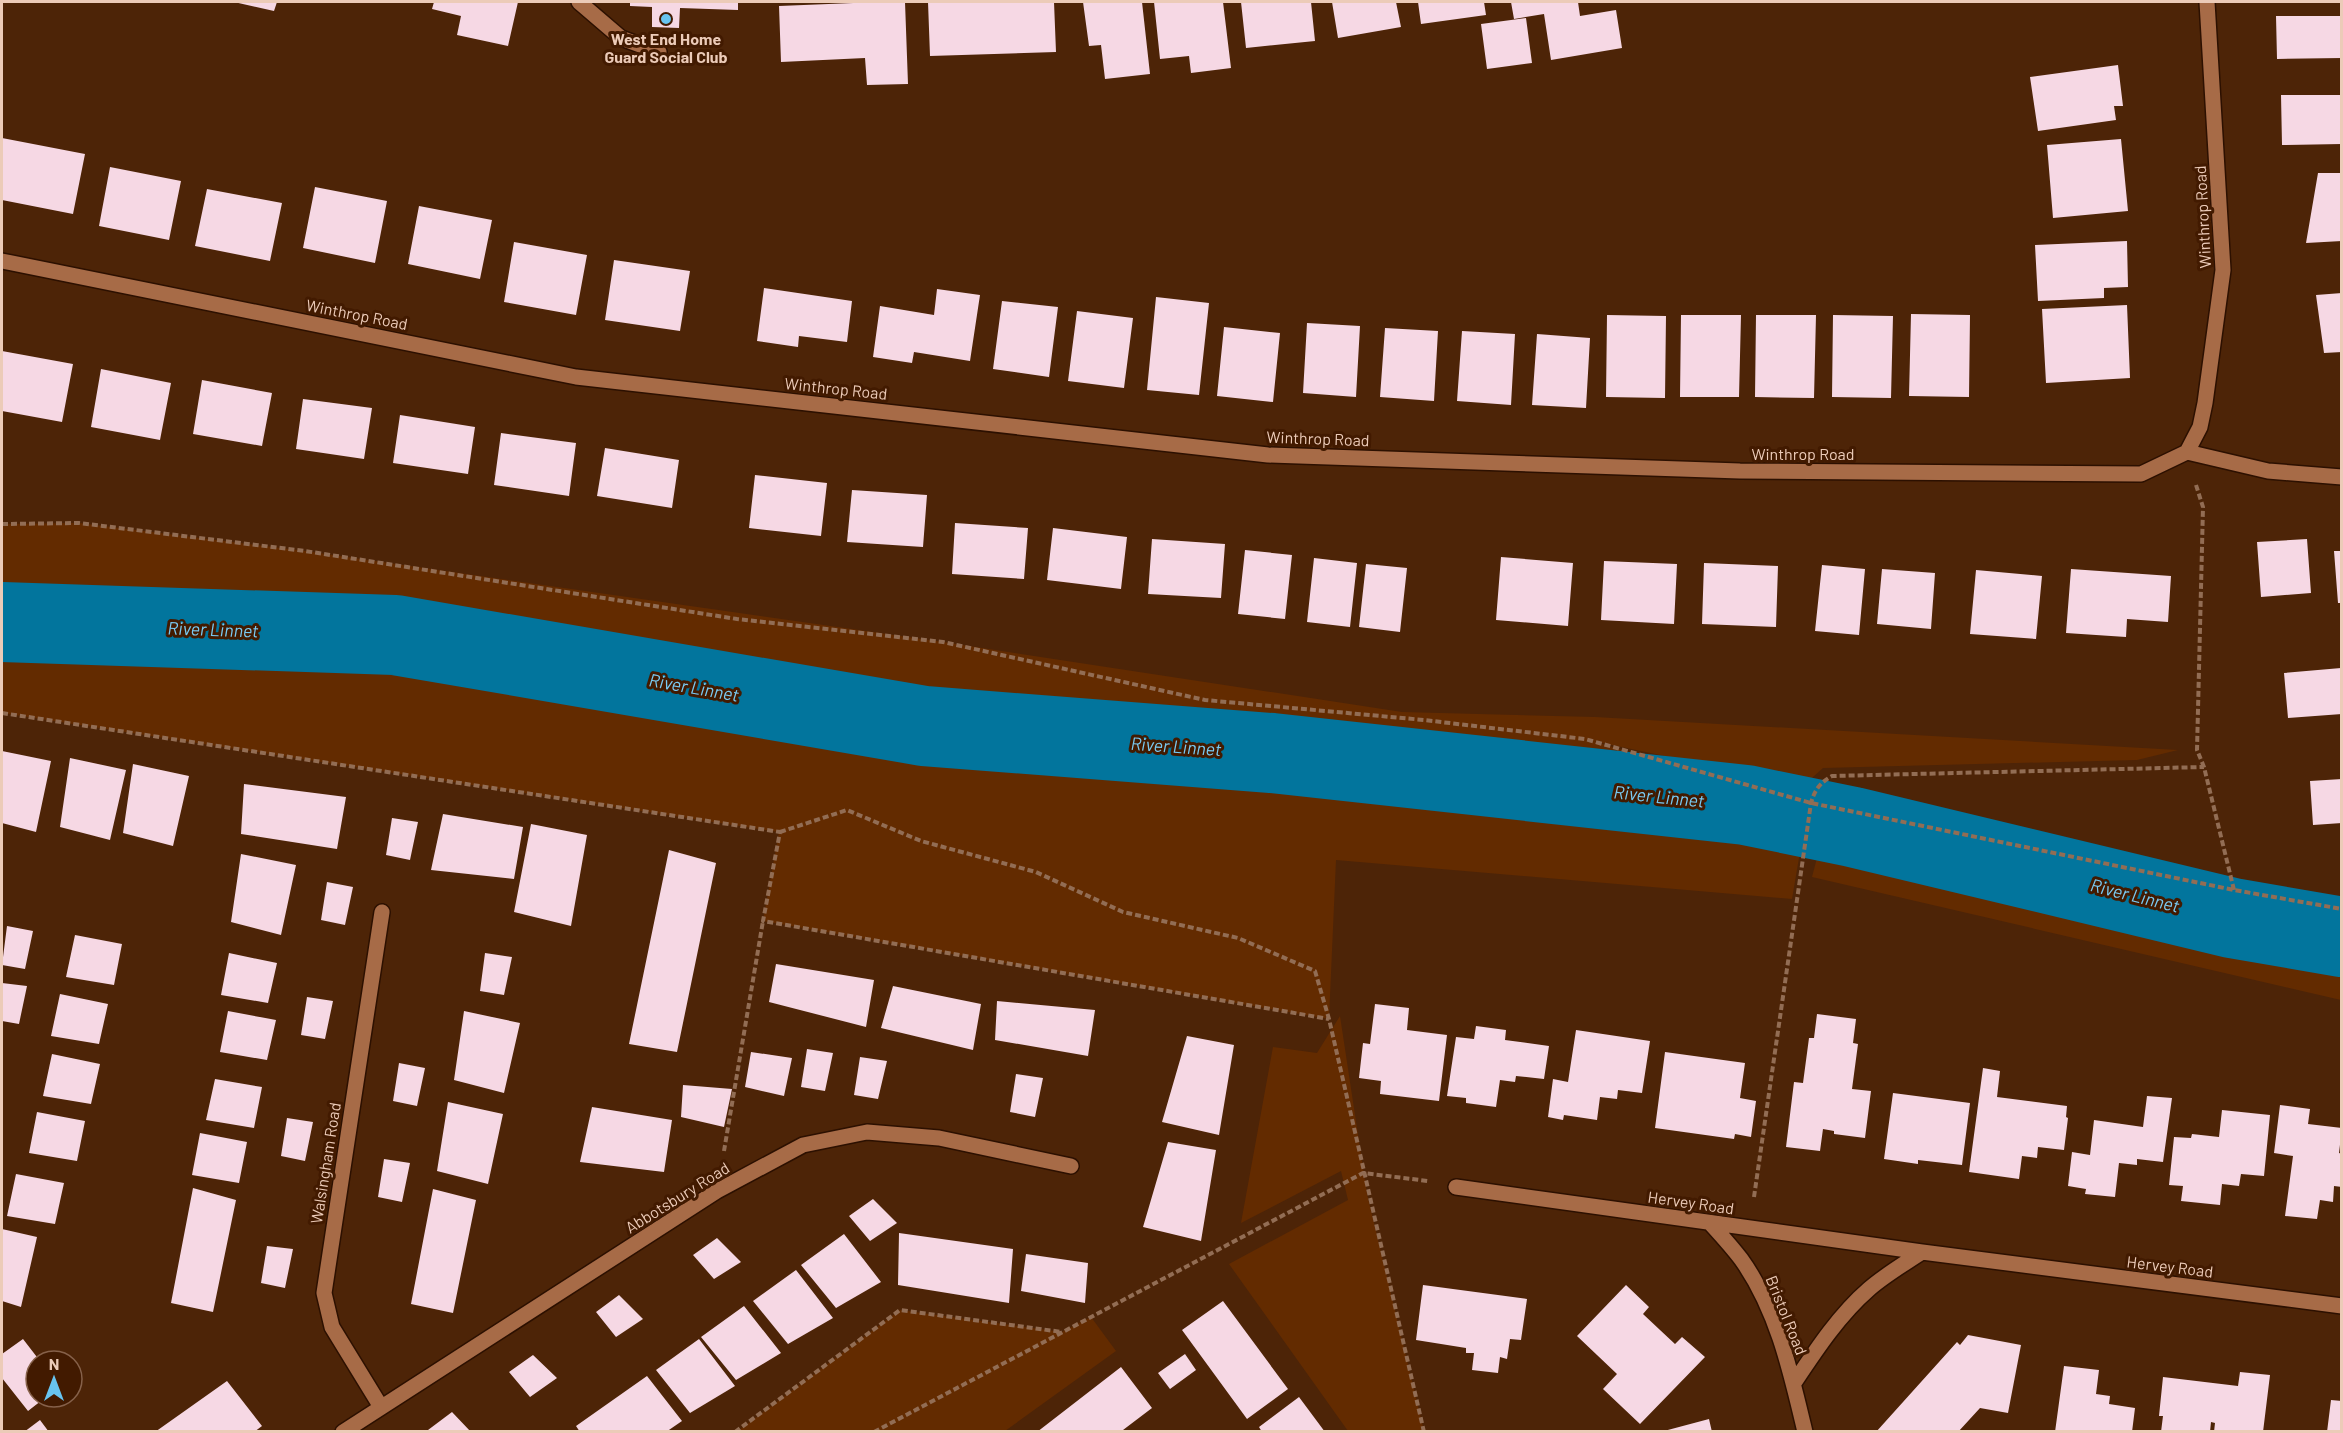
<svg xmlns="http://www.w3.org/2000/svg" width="2343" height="1433" viewBox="0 0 2343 1433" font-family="Barlow,sans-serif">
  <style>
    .green { fill: #632b00 }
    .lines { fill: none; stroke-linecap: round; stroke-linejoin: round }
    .river { stroke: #02759d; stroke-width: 80 }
    .building { fill: #f6d8e4 }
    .minor-casing { stroke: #2c1000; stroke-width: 18 }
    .path { stroke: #926d54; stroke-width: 4; stroke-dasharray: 6 3; stroke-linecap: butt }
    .minor { stroke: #a76b47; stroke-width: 15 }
    .poi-dot { fill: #68c4f0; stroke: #421a00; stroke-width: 2 }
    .labels { text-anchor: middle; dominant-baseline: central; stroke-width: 6; stroke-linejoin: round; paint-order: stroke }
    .poi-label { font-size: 16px; font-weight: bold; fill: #eccbb8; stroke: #421a00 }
    .street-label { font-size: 16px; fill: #eccbb8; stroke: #421a00 }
    .water-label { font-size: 18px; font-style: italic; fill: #79caf2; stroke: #421a00 }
  </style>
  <rect width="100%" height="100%" fill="#4d2407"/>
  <path class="green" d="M 79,523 L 305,551 L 943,642 L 1402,712 L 1595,717 L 2178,750 L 2137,760 L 1823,768 L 1804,785 L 1593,741 L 1798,805 L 1800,852 L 1792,899 L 1336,860 L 1329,1019 L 763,921 L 779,832 L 2,713 L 2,524 Z
    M 1821,815 L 2198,898 L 2341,906 L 2341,1000 L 1812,877 L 1818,854 Z
    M 1340,1016 L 1367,1194 L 1424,1431 L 1348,1431 L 1229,1264 L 1348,1200 L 1341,1171 L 1241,1223 L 1273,1047 L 1317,1053 Z
    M 900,1310 L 1062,1332 L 1091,1317 L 1116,1351 L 1005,1431 L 738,1431 Z"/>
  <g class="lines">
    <path class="river" d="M 2,622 L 395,635 L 924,726 L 1272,753 L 1746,805 L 1853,827 L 2232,918 L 2342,937"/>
  </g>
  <path class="building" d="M 234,2 L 277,2 L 274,11 Z
    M 434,2 L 518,2 L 508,46 L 457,35 L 461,16 L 432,9 Z
    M 630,2 L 738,2 L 738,10 L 680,8 L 679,28 L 652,27 L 652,7 L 630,6 Z
    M 878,2 L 905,2 L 908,84 L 867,85 L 865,58 L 781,62 L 779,6 Z
    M 928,2 L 1054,2 L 1056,52 L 930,56 Z
    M 1083,2 L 1142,2 L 1150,74 L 1105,79 L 1101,45 L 1089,46 Z
    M 1154,2 L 1223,2 L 1231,68 L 1191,73 L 1189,56 L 1160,59 Z
    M 1241,2 L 1311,2 L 1315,41 L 1246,48 Z
    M 1332,2 L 1396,2 L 1401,27 L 1338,38 Z
    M 1418,2 L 1484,2 L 1486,15 L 1421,24 Z
    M 1511,2 L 1578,2 L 1580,16 L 1616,10 L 1622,48 L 1551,60 L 1544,14 L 1514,19 Z
    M 2276,16 L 2342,16 L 2342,58 L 2277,59 Z
    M 1526,18 L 1532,63 L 1487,69 L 1481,24 Z
    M 2118,65 L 2123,106 L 2114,106 L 2116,120 L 2038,131 L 2030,77 Z
    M 2281,95 L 2342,95 L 2342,144 L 2282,145 Z
    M 2,138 L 85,154 L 73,214 L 2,200 Z
    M 2121,139 L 2128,211 L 2053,218 L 2047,145 Z
    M 110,167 L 181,181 L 169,240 L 99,226 Z
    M 2318,173 L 2342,173 L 2342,241 L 2306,243 Z
    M 315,187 L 387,201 L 375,263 L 303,248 Z
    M 207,189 L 282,203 L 270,261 L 195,246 Z
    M 419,206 L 492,220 L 480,279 L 408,264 Z
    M 2127,241 L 2128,287 L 2104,288 L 2104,298 L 2038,301 L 2035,245 Z
    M 514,242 L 587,255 L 576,315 L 504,302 Z
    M 614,260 L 690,271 L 680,331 L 605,320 Z
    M 764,288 L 852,301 L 847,342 L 799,336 L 798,347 L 757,341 Z
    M 937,289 L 980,295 L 970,361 L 914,352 L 912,363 L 873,357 L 880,306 L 934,315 Z
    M 2342,293 L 2342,352 L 2324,353 L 2316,295 Z
    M 1156,297 L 1209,303 L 1199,395 L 1147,390 Z
    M 1002,301 L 1058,307 L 1049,377 L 993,369 Z
    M 2127,305 L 2130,378 L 2046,383 L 2042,309 Z
    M 1077,311 L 1133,318 L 1124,388 L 1068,381 Z
    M 1911,314 L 1970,315 L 1969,397 L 1909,396 Z
    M 1607,315 L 1666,316 L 1665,398 L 1606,397 Z
    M 1681,315 L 1741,315 L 1739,397 L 1680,397 Z
    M 1756,315 L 1816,315 L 1814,398 L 1755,397 Z
    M 1833,315 L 1893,316 L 1891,398 L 1832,397 Z
    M 1307,323 L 1360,326 L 1356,397 L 1303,393 Z
    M 1224,327 L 1280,333 L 1273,402 L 1217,396 Z
    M 1385,328 L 1438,331 L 1434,401 L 1380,397 Z
    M 1462,331 L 1515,334 L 1511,405 L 1457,401 Z
    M 1537,334 L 1590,338 L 1586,408 L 1532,405 Z
    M 2,351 L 73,364 L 62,422 L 2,411 Z
    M 101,369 L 171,383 L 160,440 L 91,427 Z
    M 202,380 L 272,393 L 262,446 L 193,434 Z
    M 303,399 L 372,408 L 364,459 L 296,449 Z
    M 400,415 L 475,427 L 468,474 L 393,463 Z
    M 501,433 L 576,443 L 569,496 L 494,485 Z
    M 605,448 L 679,460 L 672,508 L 597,496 Z
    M 755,475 L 827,483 L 821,536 L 749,528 Z
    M 852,490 L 927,495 L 923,547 L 847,542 Z
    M 955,523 L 1028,528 L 1024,579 L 952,574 Z
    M 1053,528 L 1127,537 L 1121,589 L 1047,580 Z
    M 1152,539 L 1225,544 L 1221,598 L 1148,594 Z
    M 2307,539 L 2311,593 L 2261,597 L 2257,542 Z
    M 1245,550 L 1292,555 L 1285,619 L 1238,614 Z
    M 2334,551 L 2342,551 L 2342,603 L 2338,603 Z
    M 1501,557 L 1573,563 L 1568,626 L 1496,620 Z
    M 1314,558 L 1357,563 L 1350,627 L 1307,622 Z
    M 1604,561 L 1677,564 L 1674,624 L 1601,620 Z
    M 1704,563 L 1778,566 L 1776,627 L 1702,624 Z
    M 1366,564 L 1407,568 L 1400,632 L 1359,627 Z
    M 1822,565 L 1865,569 L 1859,635 L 1815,631 Z
    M 1882,569 L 1935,573 L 1931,629 L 1877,624 Z
    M 2071,569 L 2171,576 L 2168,622 L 2127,619 L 2126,637 L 2066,633 Z
    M 1976,570 L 2042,576 L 2036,639 L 1970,634 Z
    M 2341,668 L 2342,714 L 2288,718 L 2284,673 Z
    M 2,751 L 51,761 L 36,832 L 2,823 Z
    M 70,758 L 126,770 L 110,840 L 60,827 Z
    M 133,764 L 189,776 L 173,846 L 123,833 Z
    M 2342,779 L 2342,823 L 2313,825 L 2310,781 Z
    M 244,784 L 346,797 L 337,849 L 241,834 Z
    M 443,814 L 523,827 L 514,879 L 431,870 Z
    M 392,818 L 418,822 L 410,860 L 386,855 Z
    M 531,824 L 587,835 L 571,926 L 514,912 Z
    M 669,850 L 716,863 L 677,1052 L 629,1044 Z
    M 241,854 L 296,865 L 281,935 L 231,922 Z
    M 327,882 L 353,887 L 345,925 L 321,920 Z
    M 7,926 L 33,931 L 25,969 L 2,965 Z
    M 75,935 L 122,944 L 114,985 L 66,977 Z
    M 229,953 L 277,963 L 268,1003 L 221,995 Z
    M 485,953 L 512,957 L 504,995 L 480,991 Z
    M 776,964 L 874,980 L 866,1027 L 769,1002 Z
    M 2,983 L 27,986 L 19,1024 L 2,1021 Z
    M 893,986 L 981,1004 L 973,1050 L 881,1028 Z
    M 60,994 L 108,1004 L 99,1044 L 51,1036 Z
    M 307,997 L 333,1001 L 325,1039 L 301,1035 Z
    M 997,1001 L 1095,1010 L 1088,1056 L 995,1040 Z
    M 1375,1004 L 1409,1008 L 1407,1030 L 1447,1035 L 1439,1101 L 1380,1094 L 1381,1081 L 1359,1078 L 1363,1043 L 1370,1044 Z
    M 228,1011 L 276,1020 L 267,1060 L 220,1052 Z
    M 464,1011 L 520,1023 L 504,1093 L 454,1080 Z
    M 1817,1014 L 1856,1019 L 1853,1043 L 1858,1044 L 1852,1089 L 1871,1091 L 1865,1138 L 1834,1134 L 1834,1131 L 1823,1129 L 1820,1151 L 1786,1147 L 1794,1082 L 1803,1083 L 1809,1038 L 1814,1038 Z
    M 1476,1026 L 1506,1030 L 1505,1040 L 1549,1046 L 1544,1079 L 1516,1076 L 1515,1082 L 1500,1080 L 1496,1107 L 1466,1103 L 1466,1098 L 1447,1096 L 1456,1037 L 1474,1039 Z
    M 1576,1030 L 1650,1041 L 1642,1093 L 1618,1090 L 1617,1099 L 1600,1097 L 1597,1120 L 1564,1115 L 1563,1120 L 1548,1117 L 1553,1079 L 1568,1082 Z
    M 1187,1036 L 1234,1045 L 1219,1135 L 1162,1122 Z
    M 807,1049 L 833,1053 L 825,1091 L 801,1087 Z
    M 751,1052 L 792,1058 L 784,1096 L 745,1087 Z
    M 1665,1052 L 1745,1063 L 1740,1098 L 1756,1101 L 1751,1137 L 1735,1134 L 1734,1139 L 1655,1128 Z
    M 52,1054 L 100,1064 L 91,1104 L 43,1096 Z
    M 860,1057 L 887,1061 L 878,1099 L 854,1095 Z
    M 399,1063 L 425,1068 L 417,1106 L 393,1101 Z
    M 1983,1068 L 2000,1071 L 1997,1097 L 2067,1106 L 2066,1117 L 2068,1118 L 2064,1150 L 2038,1147 L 2037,1158 L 2022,1156 L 2019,1179 L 1969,1172 Z
    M 1016,1074 L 1043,1078 L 1035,1117 L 1010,1112 Z
    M 215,1079 L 262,1087 L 254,1128 L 206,1120 Z
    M 683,1085 L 732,1089 L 724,1127 L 681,1117 Z
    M 1893,1093 L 1970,1103 L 1962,1165 L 1918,1160 L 1918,1164 L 1884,1159 Z
    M 2147,1096 L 2172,1098 L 2163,1162 L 2137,1159 L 2137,1165 L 2119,1163 L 2115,1197 L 2085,1194 L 2086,1189 L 2068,1186 L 2072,1152 L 2090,1155 L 2094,1120 L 2143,1127 Z
    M 448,1102 L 503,1114 L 488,1184 L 437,1171 Z
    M 2280,1105 L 2310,1109 L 2308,1124 L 2342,1128 L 2339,1153 L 2342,1154 L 2342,1187 L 2334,1186 L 2333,1202 L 2320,1200 L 2317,1219 L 2285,1216 L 2293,1156 L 2274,1153 Z
    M 592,1107 L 672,1120 L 664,1172 L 580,1162 Z
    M 2222,1110 L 2270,1115 L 2264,1176 L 2241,1174 L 2239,1186 L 2222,1184 L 2220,1205 L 2181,1201 L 2183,1186 L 2169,1185 L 2174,1137 L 2191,1138 L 2192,1134 L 2219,1137 Z
    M 37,1112 L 85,1121 L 77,1161 L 29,1153 Z
    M 287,1118 L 313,1122 L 305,1161 L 281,1156 Z
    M 200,1133 L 247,1142 L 239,1183 L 192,1175 Z
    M 1168,1142 L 1216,1150 L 1201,1241 L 1143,1227 Z
    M 384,1159 L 410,1163 L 402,1202 L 378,1197 Z
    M 16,1174 L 64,1183 L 55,1224 L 7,1216 Z
    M 193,1188 L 236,1200 L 213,1312 L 171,1303 Z
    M 433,1189 L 476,1200 L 453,1313 L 411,1304 Z
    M 873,1199 L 897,1223 L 870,1241 L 849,1216 Z
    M 2,1229 L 37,1237 L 21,1307 L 2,1301 Z
    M 899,1233 L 1013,1249 L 1009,1303 L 898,1285 Z
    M 844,1234 L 881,1282 L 836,1308 L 801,1265 Z
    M 717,1238 L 741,1262 L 714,1279 L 693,1255 Z
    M 267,1246 L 293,1249 L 285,1288 L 261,1283 Z
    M 1026,1254 L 1088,1263 L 1085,1303 L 1021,1291 Z
    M 796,1270 L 833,1318 L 788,1344 L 753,1301 Z
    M 1423,1285 L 1527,1299 L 1521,1340 L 1510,1339 L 1507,1359 L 1500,1357 L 1498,1373 L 1472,1370 L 1474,1353 L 1466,1353 L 1466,1348 L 1416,1340 Z
    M 1626,1285 L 1649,1307 L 1643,1314 L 1660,1330 L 1675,1344 L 1682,1337 L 1705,1357 L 1640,1424 L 1603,1389 L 1617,1374 L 1577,1336 Z
    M 619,1295 L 643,1319 L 616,1337 L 596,1312 Z
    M 1223,1301 L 1288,1389 L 1247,1419 L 1182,1330 Z
    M 744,1306 L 781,1353 L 736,1380 L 701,1337 Z
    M 1968,1335 L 2021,1345 L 2008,1413 L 1980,1408 L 1958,1432 L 1876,1432 L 1957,1342 L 1960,1345 Z
    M 23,1339 L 40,1361 L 36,1361 L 36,1397 L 46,1397 L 28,1411 L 2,1378 L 2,1354 Z
    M 699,1339 L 735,1386 L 690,1413 L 656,1370 Z
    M 1185,1354 L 1196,1370 L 1170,1389 L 1158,1373 Z
    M 533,1355 L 557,1378 L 530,1397 L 509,1372 Z
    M 2064,1366 L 2099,1370 L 2096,1394 L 2110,1396 L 2109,1404 L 2135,1408 L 2132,1432 L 2055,1432 Z
    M 1121,1367 L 1152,1408 L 1123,1430 L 1037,1432 Z
    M 2240,1372 L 2270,1375 L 2263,1432 L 2214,1432 L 2215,1423 L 2211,1422 L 2210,1432 L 2161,1432 L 2163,1416 L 2159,1416 L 2163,1377 L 2238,1386 Z
    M 647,1376 L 682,1421 L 666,1432 L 580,1432 L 576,1426 Z
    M 227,1381 L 262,1426 L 254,1432 L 155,1432 Z
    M 1299,1397 L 1325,1432 L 1262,1432 L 1259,1427 Z
    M 2331,1400 L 2342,1401 L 2342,1432 L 2327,1432 Z
    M 452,1412 L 471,1432 L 429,1432 L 428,1430 Z
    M 1709,1419 L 1712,1432 L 1664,1432 L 1664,1431 Z
    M 40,1420 L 49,1432 L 24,1432 Z"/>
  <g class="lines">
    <defs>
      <path id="minor" d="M 579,2 L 621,38 L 659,52
        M 2,261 L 576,377 L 1268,455 L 1740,471 L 2141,474 L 2187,452 L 2200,427 L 2205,403 L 2223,270 L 2207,2
        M 2187,452 L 2268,471 L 2342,477
        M 1456,1187 L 1922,1252 L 2342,1306
        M 1711,1224 C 1721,1235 1732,1247 1741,1259 C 1777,1309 1791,1373 1805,1432
        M 1794,1383 C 1816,1350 1839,1315 1869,1289 C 1885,1275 1904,1264 1922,1252
        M 381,1407 L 332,1327 L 324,1293 L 382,912
        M 343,1432 L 717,1191 L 803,1145 L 867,1132 L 939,1138 L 1071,1166"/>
    </defs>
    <use href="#minor" class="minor-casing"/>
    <path class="path" d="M 2196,485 L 2203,507 L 2197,750 L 2204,767 L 2234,890
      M 2,524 L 79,523 L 305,551 L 737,619 L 943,642 L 1205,700 L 1424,720 L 1585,739 L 1811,803 L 2234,890 L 2342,909
      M 2,713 L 780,832 L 763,921 L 1329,1019
      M 780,832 L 847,810 L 921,841 L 1036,872 L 1123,912 L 1238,938 L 1315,971 L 1329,1019 L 1424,1432
      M 724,1151 L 763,921
      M 1754,1197 L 1811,803 C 1815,789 1820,783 1832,776 L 2204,767
      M 735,1432 L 900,1310 L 1062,1332
      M 874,1432 L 1363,1173 L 1428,1181"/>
    <use href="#minor" class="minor"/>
  </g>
  <circle class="poi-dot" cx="666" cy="19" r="6"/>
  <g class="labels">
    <g class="poi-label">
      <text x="666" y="38">West End Home<tspan x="666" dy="18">Guard Social Club</tspan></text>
    </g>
    <g class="street-label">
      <text transform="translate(2202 217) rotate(-93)">Winthrop Road</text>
      <text transform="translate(357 314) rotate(11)">Winthrop Road</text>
      <text transform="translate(836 388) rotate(6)">Winthrop Road</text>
      <text transform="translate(1318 438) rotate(2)">Winthrop Road</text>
      <text x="1803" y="453">Winthrop Road</text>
      <text transform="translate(325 1163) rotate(-81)">Walsingham Road</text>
      <text transform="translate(677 1197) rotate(-32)">Abbotsbury Road</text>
      <text transform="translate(1691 1202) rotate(8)">Hervey Road</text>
      <text transform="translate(2170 1266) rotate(7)">Hervey Road</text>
      <text transform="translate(1787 1315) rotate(68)">Bristol Road</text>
    </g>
    <g class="water-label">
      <text transform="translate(213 629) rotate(2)">River Linnet</text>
      <text transform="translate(694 687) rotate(10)">River Linnet</text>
      <text transform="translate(1176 746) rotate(4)">River Linnet</text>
      <text transform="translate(1659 796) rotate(6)">River Linnet</text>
      <text transform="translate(2135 895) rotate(14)">River Linnet</text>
    </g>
  </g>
  <rect width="2343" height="1433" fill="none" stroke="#eccbb8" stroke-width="6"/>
  <g transform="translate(54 1379)"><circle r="28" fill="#421a00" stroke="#86614a" stroke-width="1.5"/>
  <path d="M0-4.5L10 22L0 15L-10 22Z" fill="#68c4f0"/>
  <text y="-9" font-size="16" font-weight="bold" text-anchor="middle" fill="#eccbb8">N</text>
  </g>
</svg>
